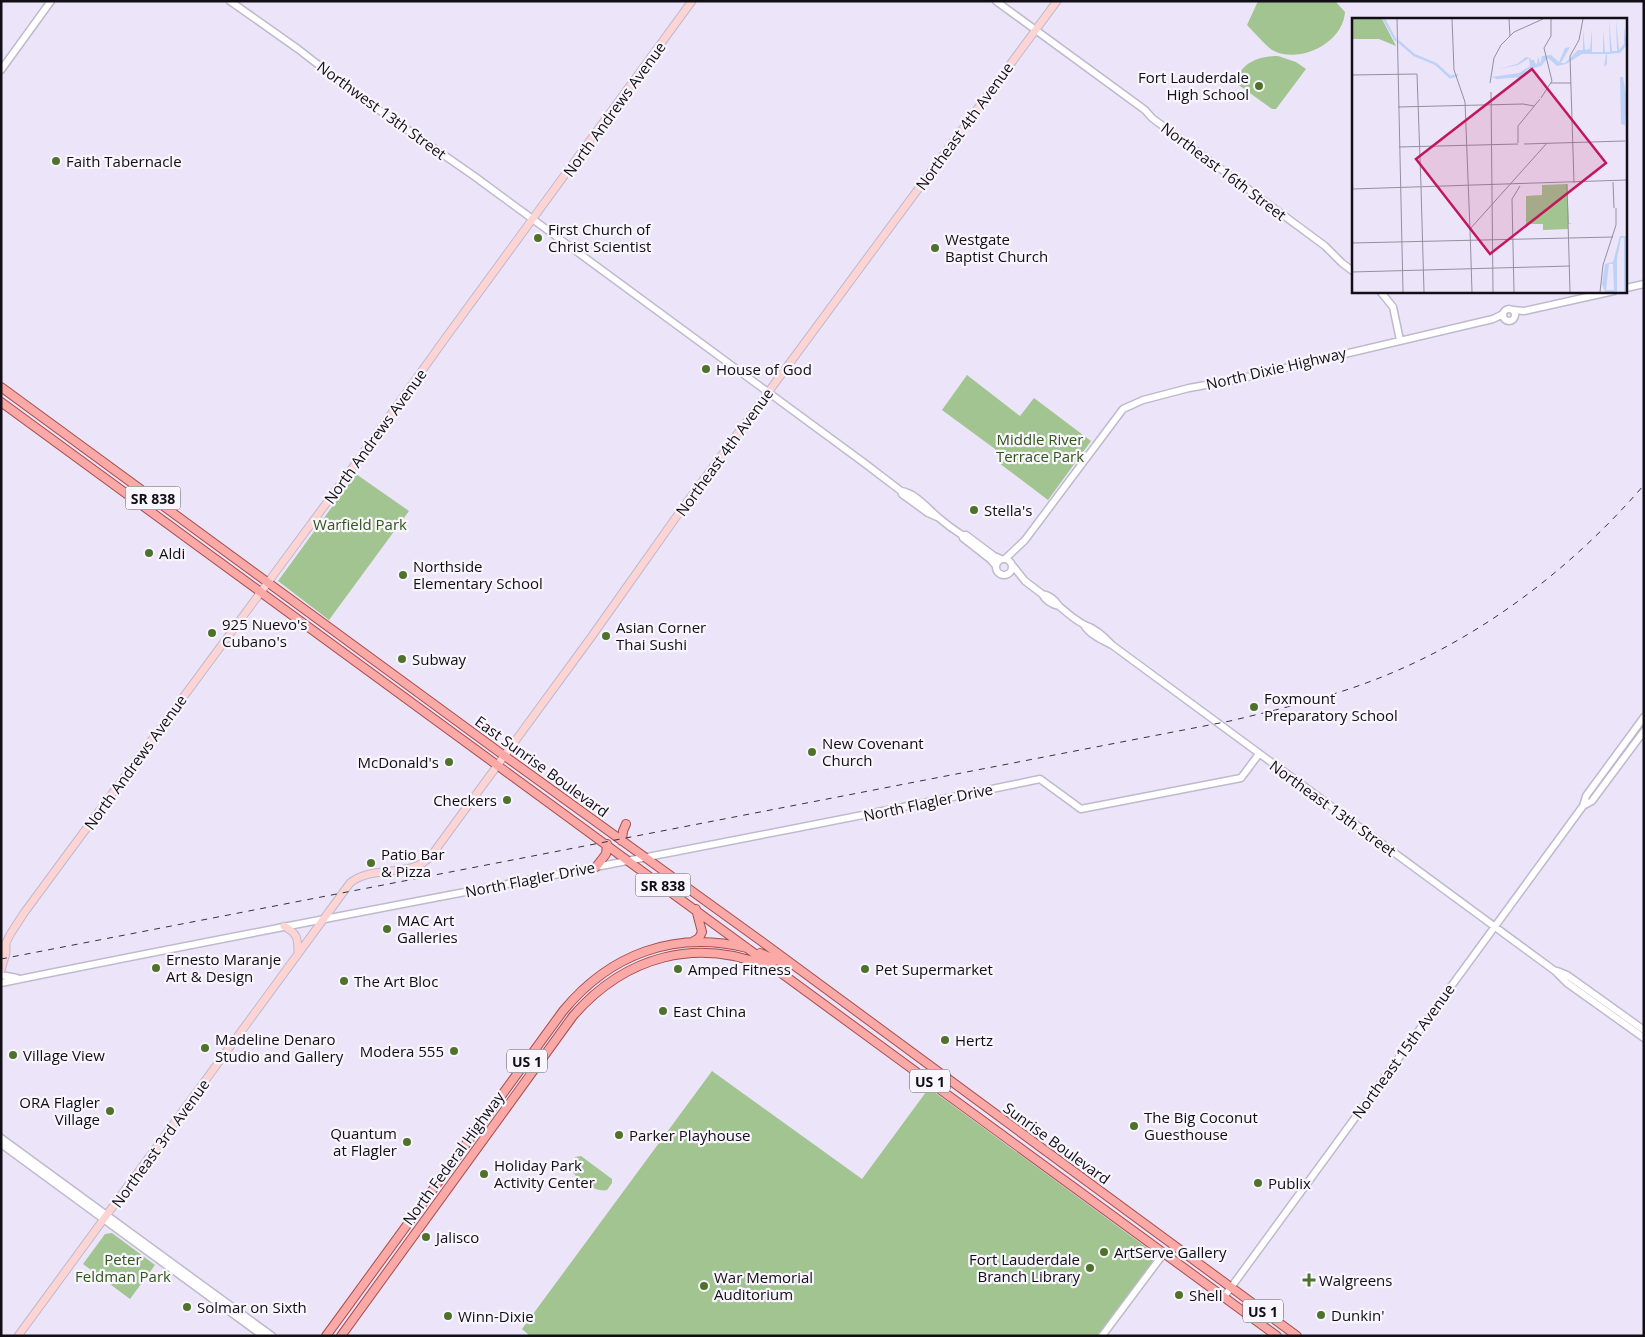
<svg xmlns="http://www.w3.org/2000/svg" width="1645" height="1337" viewBox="0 0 1645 1337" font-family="'Open Sans',sans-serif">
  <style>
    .green { fill: #a1c490 }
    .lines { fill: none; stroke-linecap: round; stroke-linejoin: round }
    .tertiary-casing { stroke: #bfb9cd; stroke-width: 9 }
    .secondary-casing { stroke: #bfb9cd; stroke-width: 9 }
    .primary-casing { stroke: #a64d4d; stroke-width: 10 }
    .tertiary { stroke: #fff; stroke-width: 6 }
    .secondary { stroke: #fcd4d3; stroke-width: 7 }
    .primary { stroke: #faa9a6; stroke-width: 8 }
    .rail { stroke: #36323b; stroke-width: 1; stroke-dasharray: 6 6; stroke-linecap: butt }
    .poi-dot { fill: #4e722b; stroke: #f8f5fd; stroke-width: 2 }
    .labels { text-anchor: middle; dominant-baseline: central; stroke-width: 4.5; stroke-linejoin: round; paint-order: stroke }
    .shield { fill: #f8f5fd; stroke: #56535b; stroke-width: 1 }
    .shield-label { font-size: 14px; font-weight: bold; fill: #110e15 }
    .poi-label { font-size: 15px; fill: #110e15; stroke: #f8f5fd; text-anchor: start }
    .street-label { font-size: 15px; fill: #110e15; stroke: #f8f5fd }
    .park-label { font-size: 15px; fill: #315619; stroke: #f8f5fd }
    .inset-river { fill: none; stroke: #bdd2f6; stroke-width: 2.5 }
    .inset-road { fill: none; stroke: #948f9e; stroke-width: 1 }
    .view { fill: #c2185b; fill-opacity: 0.15; stroke: #c2185b; stroke-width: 2.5 }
    .inset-edge { fill: none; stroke: #110e15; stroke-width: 2.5 }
  </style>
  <rect width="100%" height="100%" fill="#ece5fa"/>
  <path class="green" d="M 1258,1 L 1335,1 L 1345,12 C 1343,43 1299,65 1272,50 C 1265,45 1254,32 1247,25 Z
    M 1278,56 L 1296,62 L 1306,69 L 1276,109 L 1272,109 L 1236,83 C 1240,62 1260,56 1278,56 Z
    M 967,375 L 1020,416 L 1034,398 L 1091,441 L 1048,500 L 999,463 L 995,449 L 942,410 Z
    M 356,474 L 409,511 L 329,620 L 278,581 Z
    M 712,1071 L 862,1179 L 929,1088 L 1154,1253 L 1153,1262 L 1098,1336 L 530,1336 L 522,1329 Z
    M 581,1156 L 612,1179 L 612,1183 L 607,1190 C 598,1193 578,1181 573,1172 C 571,1167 573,1161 575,1157 Z
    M 112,1233 L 155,1265 L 130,1299 L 83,1264 L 105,1234 Z"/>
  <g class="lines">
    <defs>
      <path id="tertiary" d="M 230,1 L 298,49 L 356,94 L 474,176 L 863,462 L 901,491 L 902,494 L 928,513 L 937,517
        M 996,1 L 1145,110 L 1152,118 L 1325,246 L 1342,263 L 1354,272
        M 1,70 L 51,1
        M 1626,288 L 1644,284
        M 1380,291 L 1393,307 L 1400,340
        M1503 315a6 6 0 1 1 12 0a6 6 0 1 1-12 0Z
        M 1513,310 L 1524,311 L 1614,291
        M 901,491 C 916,493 928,509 939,518 C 946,524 954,530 962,535 L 963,538 L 991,560 L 996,566
        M 962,535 L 966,535 L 994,556 L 1001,559
        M996 567a8 8 0 1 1 16 0a8 8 0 1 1-16 0Z
        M 1005,559 L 1025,540 L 1123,409 L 1143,400 L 1189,388 L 1239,379 L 1493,319 L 1503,314
        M 1013,566 L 1025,581 L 1042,594
        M 1059,606 C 1052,605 1045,600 1042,594 C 1049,595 1055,600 1059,606 C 1066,612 1076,621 1085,625 C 1096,629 1103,635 1111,644
        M 1084,625 C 1090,635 1102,640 1112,645 L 1555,971 L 1567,983 L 1644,1038
        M 1583,806 L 1592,801 L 1644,731
        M 1557,971 L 1567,975 L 1644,1030
        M 1,975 L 17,978
        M 1,983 C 347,912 695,851 1040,779 L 1081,809 L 1241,778 L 1259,754
        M 1,1138 L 272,1336
        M 1,1144 L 263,1336
        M 1224,1297 L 1583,806 L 1586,796 L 1644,717
        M 1102,1336 L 1164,1253"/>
      <path id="secondary" d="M 284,926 C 298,934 298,938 298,954
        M 1,952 L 11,933 L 24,913 L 356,463 L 444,340 L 692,1
        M 1,970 L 6,953 L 6,945
        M 18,1336 L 350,883 C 372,864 411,879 431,856 L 592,636 L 679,513 L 1057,1"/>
      <path id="primary" d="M 1,387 L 495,749 L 761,941 L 1297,1336
        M 1,402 L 1277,1336
        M 622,841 L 623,831 L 626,824
        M 596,867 L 606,854 L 607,844
        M 692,942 L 699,938 L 702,932 L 696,909
        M 760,953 L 784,963
        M 326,1336 L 563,1011 C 610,954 674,930 747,948
        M 341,1336 L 573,1016 C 625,956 697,936 771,968"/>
    </defs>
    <use href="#tertiary" class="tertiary-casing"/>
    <use href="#secondary" class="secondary-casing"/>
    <use href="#primary" class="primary-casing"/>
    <use href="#tertiary" class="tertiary"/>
    <use href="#secondary" class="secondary"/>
    <use href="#primary" class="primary"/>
    <path class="rail" d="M 1,959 L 1230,721 C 1272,711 1314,701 1355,687 C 1468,648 1566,575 1644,485"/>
  </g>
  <g class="poi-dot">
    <circle cx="1259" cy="86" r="5"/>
    <circle cx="56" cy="161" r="5"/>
    <circle cx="538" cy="238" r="5"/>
    <circle cx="935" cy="248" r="5"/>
    <circle cx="706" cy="369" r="5"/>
    <circle cx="974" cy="510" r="5"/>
    <circle cx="149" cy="553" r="5"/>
    <circle cx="403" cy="575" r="5"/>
    <circle cx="212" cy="633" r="5"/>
    <circle cx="606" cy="636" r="5"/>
    <circle cx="402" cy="659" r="5"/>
    <circle cx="1254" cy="707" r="5"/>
    <circle cx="812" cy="752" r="5"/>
    <circle cx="449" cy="762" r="5"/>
    <circle cx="507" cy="800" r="5"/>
    <circle cx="371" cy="863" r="5"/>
    <circle cx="387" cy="929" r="5"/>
    <circle cx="156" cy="968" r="5"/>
    <circle cx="678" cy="969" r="5"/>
    <circle cx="865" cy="969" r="5"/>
    <circle cx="344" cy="981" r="5"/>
    <circle cx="663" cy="1011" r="5"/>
    <circle cx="945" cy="1040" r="5"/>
    <circle cx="205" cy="1048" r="5"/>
    <circle cx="454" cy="1051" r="5"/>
    <circle cx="13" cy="1055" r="5"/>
    <circle cx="110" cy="1111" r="5"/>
    <circle cx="1134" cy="1126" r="5"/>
    <circle cx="619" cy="1135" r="5"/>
    <circle cx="407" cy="1142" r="5"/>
    <circle cx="484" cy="1174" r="5"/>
    <circle cx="1258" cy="1183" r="5"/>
    <circle cx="426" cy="1237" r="5"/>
    <circle cx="1104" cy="1252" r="5"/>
    <circle cx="1090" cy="1268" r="5"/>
    <path d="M1306.5 1272.5h5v5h5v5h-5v5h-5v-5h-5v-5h5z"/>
    <circle cx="704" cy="1286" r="5"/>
    <circle cx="1179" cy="1295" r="5"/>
    <circle cx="187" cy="1307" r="5"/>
    <circle cx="1321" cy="1315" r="5"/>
    <circle cx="448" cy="1316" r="5"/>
  </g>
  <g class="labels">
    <g class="shield">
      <rect x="125.5" y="486.5" width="55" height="23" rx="4"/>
      <rect x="635.5" y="873.5" width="55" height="23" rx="4"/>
      <rect x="507" y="1049.5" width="40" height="23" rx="4"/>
      <rect x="910" y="1069.5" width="40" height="23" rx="4"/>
      <rect x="1243" y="1299.5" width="40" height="23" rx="4"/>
    </g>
    <g class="shield-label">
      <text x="153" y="498">SR 838</text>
      <text x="663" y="885">SR 838</text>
      <text x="527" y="1061">US 1</text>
      <text x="930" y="1081">US 1</text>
      <text x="1263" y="1311">US 1</text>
    </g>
    <g class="poi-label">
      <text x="1249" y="77" text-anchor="end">Fort Lauderdale<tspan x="1249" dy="17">High School</tspan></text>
      <text x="66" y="161">Faith Tabernacle</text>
      <text x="548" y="229">First Church of<tspan x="548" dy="17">Christ Scientist</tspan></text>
      <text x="945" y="239">Westgate<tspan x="945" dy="17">Baptist Church</tspan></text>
      <text x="716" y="369">House of God</text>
      <text x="984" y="510">Stella's</text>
      <text x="159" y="553">Aldi</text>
      <text x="413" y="566">Northside<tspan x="413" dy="17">Elementary School</tspan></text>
      <text x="222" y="624">925 Nuevo's<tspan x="222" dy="17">Cubano's</tspan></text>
      <text x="616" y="627">Asian Corner<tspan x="616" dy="17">Thai Sushi</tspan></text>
      <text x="412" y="659">Subway</text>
      <text x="1264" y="698">Foxmount<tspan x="1264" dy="17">Preparatory School</tspan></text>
      <text x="822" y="743">New Covenant<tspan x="822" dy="17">Church</tspan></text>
      <text x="439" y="762" text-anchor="end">McDonald's</text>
      <text x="497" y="800" text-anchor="end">Checkers</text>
      <text x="381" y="854">Patio Bar<tspan x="381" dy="17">&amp; Pizza</tspan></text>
      <text x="397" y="920">MAC Art<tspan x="397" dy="17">Galleries</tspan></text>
      <text x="166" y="959">Ernesto Maranje<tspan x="166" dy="17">Art &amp; Design</tspan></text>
      <text x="688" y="969">Amped Fitness</text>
      <text x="875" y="969">Pet Supermarket</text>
      <text x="354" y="981">The Art Bloc</text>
      <text x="673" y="1011">East China</text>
      <text x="215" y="1039">Madeline Denaro<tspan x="215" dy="17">Studio and Gallery</tspan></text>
      <text x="955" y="1040">Hertz</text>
      <text x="444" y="1051" text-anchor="end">Modera 555</text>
      <text x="23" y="1055">Village View</text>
      <text x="100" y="1102" text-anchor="end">ORA Flagler<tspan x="100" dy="17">Village</tspan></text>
      <text x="1144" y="1117">The Big Coconut<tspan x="1144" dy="17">Guesthouse</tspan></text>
      <text x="397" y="1133" text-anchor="end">Quantum<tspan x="397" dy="17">at Flagler</tspan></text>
      <text x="629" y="1135">Parker Playhouse</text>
      <text x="494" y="1165">Holiday Park<tspan x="494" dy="17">Activity Center</tspan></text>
      <text x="1268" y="1183">Publix</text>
      <text x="436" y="1237">Jalisco</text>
      <text x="1114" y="1252">ArtServe Gallery</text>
      <text x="1080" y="1259" text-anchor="end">Fort Lauderdale<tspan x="1080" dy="17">Branch Library</tspan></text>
      <text x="714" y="1277">War Memorial<tspan x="714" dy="17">Auditorium</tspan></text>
      <text x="1319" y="1280">Walgreens</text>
      <text x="1189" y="1295">Shell</text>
      <text x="197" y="1307">Solmar on Sixth</text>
      <text x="1331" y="1315">Dunkin'</text>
      <text x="458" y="1316">Winn-Dixie</text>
    </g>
    <g class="street-label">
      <text transform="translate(614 109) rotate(-54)">North Andrews Avenue</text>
      <text transform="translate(382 110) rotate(36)">Northwest 13th Street</text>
      <text transform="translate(964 126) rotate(-54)">Northeast 4th Avenue</text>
      <text transform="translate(1224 171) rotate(37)">Northeast 16th Street</text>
      <text transform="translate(1276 368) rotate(-13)">North Dixie Highway</text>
      <text transform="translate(375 436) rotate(-54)">North Andrews Avenue</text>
      <text transform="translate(724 452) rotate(-54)">Northeast 4th Avenue</text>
      <text transform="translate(135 762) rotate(-54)">North Andrews Avenue</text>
      <text transform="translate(542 766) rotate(36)">East Sunrise Boulevard</text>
      <text transform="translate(928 802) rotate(-12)">North Flagler Drive</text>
      <text transform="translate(1333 808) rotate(36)">Northeast 13th Street</text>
      <text transform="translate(530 879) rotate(-11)">North Flagler Drive</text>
      <text transform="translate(1403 1051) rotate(-54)">Northeast 15th Avenue</text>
      <text transform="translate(160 1143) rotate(-54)">Northeast 3rd Avenue</text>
      <text transform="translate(1057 1143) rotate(36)">Sunrise Boulevard</text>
      <text transform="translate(453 1158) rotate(-54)">North Federal Highway</text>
    </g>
    <g class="park-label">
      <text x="1040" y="439">Middle River<tspan x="1040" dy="17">Terrace Park</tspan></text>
      <text x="360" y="524">Warfield Park</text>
      <text x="123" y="1259">Peter<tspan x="123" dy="17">Feldman Park</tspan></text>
    </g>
  </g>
  <g transform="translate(1352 18)">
    <rect width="275" height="275" fill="#ece5fa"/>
    <path d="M 0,1 L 30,1 L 44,28 L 27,21 L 0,21 ZM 215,166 L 217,205 L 220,205 L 216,206 L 216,211 L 191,212 L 191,206 L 174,206 L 174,178 L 190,177 L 190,167 Z" fill="#a1c490"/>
    <path d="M 257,1 L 260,33 L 265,33 L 264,1 L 267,32 L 272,26 L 272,9 L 275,27 L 268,35 L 255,36 L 255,46 L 252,49 L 254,36 L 230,36 L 214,46 L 205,48 L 196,40 L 189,48 L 175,52 L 171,59 L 145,61 L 139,59 L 167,55 L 178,48 L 177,40 L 166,47 L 146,51 L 165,46 L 174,39 L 178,40 L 179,42 L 182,42 L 183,45 L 185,46 L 186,38 L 188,46 L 190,38 L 199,37 L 207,44 L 213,30 L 218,29 L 209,45 L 213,45 L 226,32 L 231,32 L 231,11 L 233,32 L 238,31 L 240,11 L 240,34 L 251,34 L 251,11 L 253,34 L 258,34 ZM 268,59 L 271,59 L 275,82 L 273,107 L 269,106 ZM 268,218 L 275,218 L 275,274 L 272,274 L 272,220 L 269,220 L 265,241 L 265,274 L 253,274 L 250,266 L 253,246 L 261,244 ZM 257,246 L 261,246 L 262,272 L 254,272 Z" fill="#bdd2f6" fill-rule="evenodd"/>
    <path class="inset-river" d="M 32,1 L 44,23M 46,23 L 62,37 L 84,46 L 98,59 L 106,57"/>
    <path class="inset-road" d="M 45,1 L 51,274M 100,1 L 102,52 L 113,84 L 118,212M 157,1 L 158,18M 0,57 L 65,56 L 69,168M 138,65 L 142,40 L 149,27 L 162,14 L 191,1M 199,65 L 219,65M 139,74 L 141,274M 189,80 L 200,63 L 192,30 L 199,18 L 199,1M 46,89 L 171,86 L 182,88M 166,125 L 166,108 L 188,81M 172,126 L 273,123M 47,129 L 166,126M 261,164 L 262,190M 222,165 L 218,38 L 227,22 L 231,1M 215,166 L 218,274M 69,169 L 72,274M 0,171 L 275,162M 118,211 L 195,125M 118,211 L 120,274M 0,225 L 261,219M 0,254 L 218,248M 162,274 L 160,181 L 168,168M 248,274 L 251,247 L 264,207 L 264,190"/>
    <path class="view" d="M 180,51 L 254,145 L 138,236 L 64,141 Z"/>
    <rect width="275" height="275" class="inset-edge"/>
  </g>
  <rect width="1645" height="1337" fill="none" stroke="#110e15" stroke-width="5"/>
</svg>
